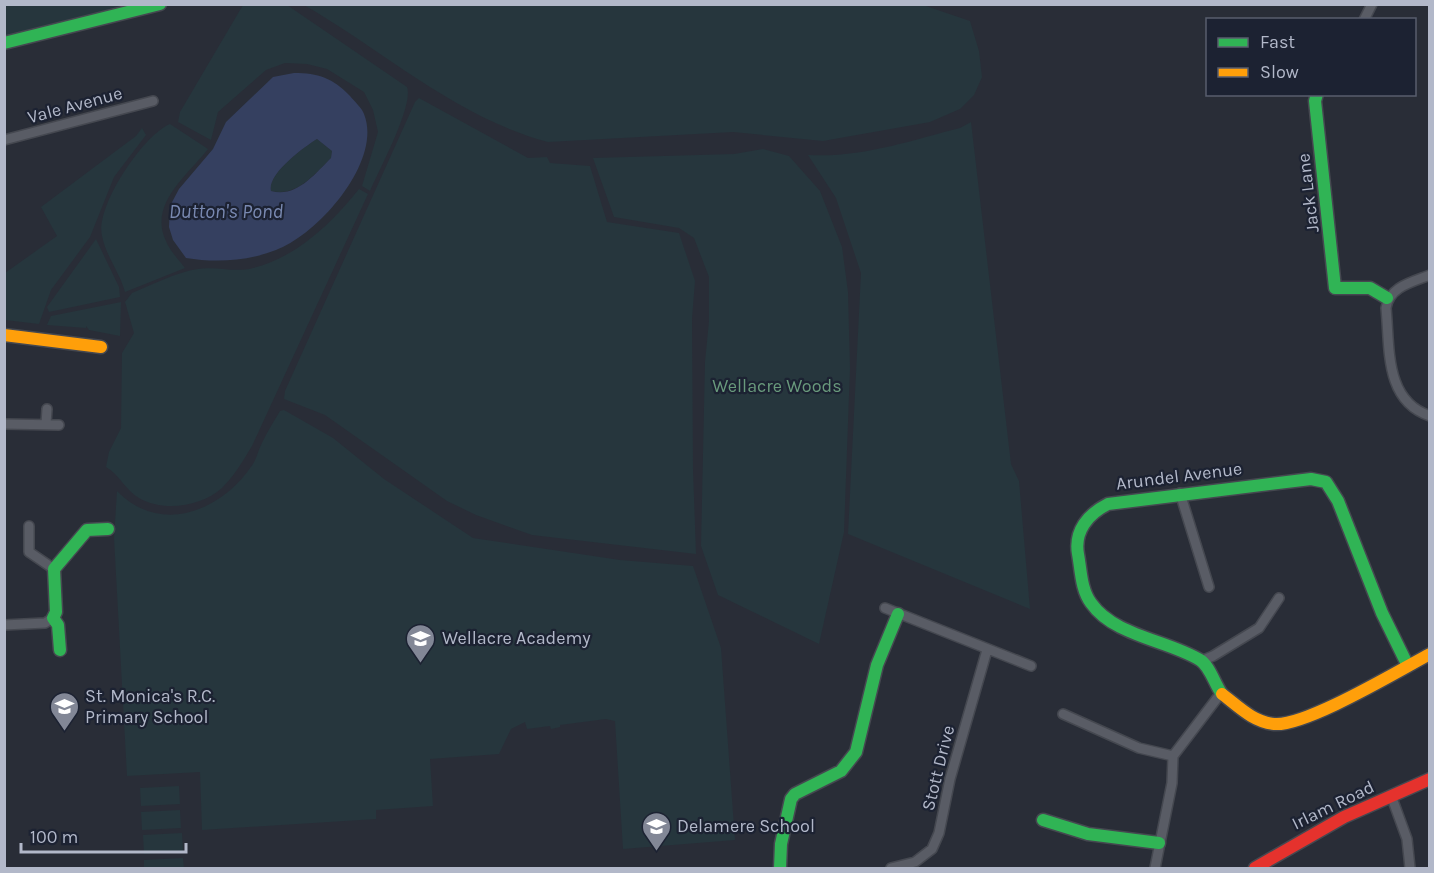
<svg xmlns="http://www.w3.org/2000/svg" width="1434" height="873" viewBox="0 0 1434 873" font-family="Karla,sans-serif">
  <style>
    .green { fill: #26363d }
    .water { fill: #354060; fill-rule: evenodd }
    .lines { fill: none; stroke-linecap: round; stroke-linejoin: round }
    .street-casing { stroke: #454850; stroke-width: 12 }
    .fast-casing { stroke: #454850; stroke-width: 15 }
    .slow-casing { stroke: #454850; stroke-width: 15 }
    .jam-casing { stroke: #454850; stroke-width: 15 }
    .street { stroke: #595c65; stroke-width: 9 }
    .fast { stroke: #30b455; stroke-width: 12 }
    .slow { stroke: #ff9f0a; stroke-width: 12 }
    .jam { stroke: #e5322d; stroke-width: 12 }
    .labels { text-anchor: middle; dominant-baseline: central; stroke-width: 4.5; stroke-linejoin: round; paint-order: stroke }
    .street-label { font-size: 18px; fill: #b2b8c9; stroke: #1c2232 }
    .park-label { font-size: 18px; fill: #699a7c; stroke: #1c2232 }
    .poi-label { font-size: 18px; fill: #b2b8c9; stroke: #1c2232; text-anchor: start }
    .water-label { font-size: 20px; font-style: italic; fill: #7989b1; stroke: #1c2232 }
  </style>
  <rect width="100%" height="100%" fill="#292d37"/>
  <path class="green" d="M 5,4 L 136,5 L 5,38 Z
    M 243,5 L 287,5 L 407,87 C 414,105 379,170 370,191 L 362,186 L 378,132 L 373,110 L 364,92 L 327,69 L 307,64 L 285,63 L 266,70 L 218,112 L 211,140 L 178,122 L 180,112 Z
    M 304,5 L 923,5 L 970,21 L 979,51 L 982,77 L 974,95 L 960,109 L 930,122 L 823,141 L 733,132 L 548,142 C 457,118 384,51 304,5 Z
    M 419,98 L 528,158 L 547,157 L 550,163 L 590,166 L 607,222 L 679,233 L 695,281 L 692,319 L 693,469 L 696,554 L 532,535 L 476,515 L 447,501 L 325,415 L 284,399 L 285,391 L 415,102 Z
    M 971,122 L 1011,464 L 1019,481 L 1030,609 L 848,534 L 861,273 L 836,198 L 808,155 C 861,158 909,141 960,128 Z
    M 170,124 L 208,149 C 188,175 148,204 166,241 C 170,251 179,260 185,268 L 125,292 C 120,273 106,256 102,236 C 95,207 143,135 170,124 Z
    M 142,128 L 146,135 L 114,177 L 90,237 L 51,290 L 39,324 L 5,320 L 5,273 L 57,236 L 41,207 L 136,136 Z
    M 317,139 L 332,151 L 331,158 C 314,175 296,197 271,191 C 267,174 304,147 317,139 Z
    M 763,149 L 789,156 L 820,191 L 842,247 L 848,292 L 850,368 L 844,532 L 819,644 L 718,595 L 701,546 L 705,362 L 709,321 L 709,277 L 694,238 L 679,228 L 614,217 L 593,158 L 734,154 Z
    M 359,189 L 368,194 L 252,446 C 243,461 234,476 222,488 C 201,507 163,512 139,498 C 125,490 121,476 106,467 L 109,452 L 121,428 L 122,353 L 134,333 L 125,302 L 132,293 C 152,285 176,272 198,269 C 216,266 235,273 253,268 C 297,257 332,223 359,189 Z
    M 96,239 L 119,287 L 120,297 L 49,312 L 47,307 Z
    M 121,302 L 120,336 L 89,330 L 86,326 L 86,328 L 47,325 L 51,316 Z
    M 284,410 L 333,438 L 384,479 L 473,538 L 620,560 L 693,566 L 721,648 L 735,840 L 623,849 L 615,721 L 606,719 L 560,725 L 560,727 L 551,729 L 550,726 L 527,729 L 525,722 L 511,729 L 499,754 L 430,759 L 433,806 L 376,810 L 376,819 L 202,830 L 200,772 L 127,776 L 114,538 L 117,491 C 161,536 222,511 253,464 C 257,458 258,450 262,443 C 267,432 274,421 280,411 Z
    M 179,786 L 180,804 L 141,806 L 140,788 Z
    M 180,810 L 181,828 L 142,830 L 141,812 Z
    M 182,833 L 183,851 L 144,854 L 143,835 Z
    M 183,858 L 184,868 L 144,868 L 144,860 Z"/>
  <path class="water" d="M 294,73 C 318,73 333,78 350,96 C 354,101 362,108 364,114 C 383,161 318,235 276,250 C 248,261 216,263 186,258 L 173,240 L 169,227 L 170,206 L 179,189 L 213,149 L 226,122 L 273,77 ZM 317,139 L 332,151 L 331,158 C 314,175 296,198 271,191 C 267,174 304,147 317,139 Z"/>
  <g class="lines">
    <defs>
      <path id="street" d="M 1364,20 L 1372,4
        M 4,140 L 153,101
        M 1430,275 C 1412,282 1389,287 1386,308 C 1390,347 1384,401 1430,416
        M 4,424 L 59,425
        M 46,424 L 47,409
        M 1180,493 L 1209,587
        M 29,526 L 29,552 L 54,569
        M 885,608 L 1031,666
        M 4,625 L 45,623 L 53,618
        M 1201,661 L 1213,656 L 1259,628 L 1279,598
        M 1063,714 L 1139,748 L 1173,756
        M 1392,798 L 1407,839 L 1410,868
        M 891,868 L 915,862 L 932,849 L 939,833 L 950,779 L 987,650
        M 1155,868 L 1172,783 L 1173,756 L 1221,693"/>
      <path id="fast" d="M 4,43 L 160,4
        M 1317,94 L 1315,101 L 1335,288 L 1370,288 L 1387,298
        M 60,650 L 58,625 L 53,618 L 56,612 L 54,569 L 87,530 L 108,529
        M 1222,694 C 1215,685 1210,666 1200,660 C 1167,640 1114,636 1091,603 C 1081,590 1081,570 1078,554 C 1074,531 1088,514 1108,504 L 1311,479 L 1326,482 L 1338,501 L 1382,613 L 1407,664
        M 1043,820 L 1088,834 L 1159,843
        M 780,868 L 781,844 L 791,799 L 795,794 L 841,771 L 856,752 L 877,665 L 898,614"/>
      <path id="slow" d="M 4,335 L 101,347
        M 1222,694 C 1238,706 1253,722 1274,724 C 1305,727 1398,671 1430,654"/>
      <path id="jam" d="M 1255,868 L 1344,817 L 1430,779"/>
    </defs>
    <use href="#street" class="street-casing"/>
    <use href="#fast" class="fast-casing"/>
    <use href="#slow" class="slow-casing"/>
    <use href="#jam" class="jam-casing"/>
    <use href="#street" class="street"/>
    <use href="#fast" class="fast"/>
    <use href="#slow" class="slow"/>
    <use href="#jam" class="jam"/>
  </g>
  <defs>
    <symbol id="school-pin" viewBox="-11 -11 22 30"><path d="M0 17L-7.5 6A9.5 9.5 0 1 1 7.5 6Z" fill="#828796" stroke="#1c2232"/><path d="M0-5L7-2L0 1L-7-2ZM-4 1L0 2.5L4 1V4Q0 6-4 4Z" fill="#fff"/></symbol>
  </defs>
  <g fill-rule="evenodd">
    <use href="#school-pin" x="404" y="622" width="33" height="45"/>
    <use href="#school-pin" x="48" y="690" width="33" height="45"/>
    <use href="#school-pin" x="640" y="810" width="33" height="45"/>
  </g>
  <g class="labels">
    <g class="street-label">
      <text transform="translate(75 105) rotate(-15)">Vale Avenue</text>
      <text transform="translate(1308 193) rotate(-97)">Jack Lane</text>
      <text transform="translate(1179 476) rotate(-7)">Arundel Avenue</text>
      <text transform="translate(938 768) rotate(-76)">Stott Drive</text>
      <text transform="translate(1333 805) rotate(-26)">Irlam Road</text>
    </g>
    <g class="park-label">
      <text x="777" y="386">Wellacre Woods</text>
    </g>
    <g class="poi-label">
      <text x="442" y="638">Wellacre Academy</text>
      <text x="85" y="696">St. Monica's R.C.<tspan x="85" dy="21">Primary School</tspan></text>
      <text x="677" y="826">Delamere School</text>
    </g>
    <g class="water-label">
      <text x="226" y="211">Dutton's Pond</text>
    </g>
  </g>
  <rect width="1434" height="873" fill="none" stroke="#b2b8c9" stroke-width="12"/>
  <rect x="1206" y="18" width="210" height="78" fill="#1c2232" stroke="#585e6e" stroke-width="1.5"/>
  <rect x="1218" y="38" width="30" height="9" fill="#30b455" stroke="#585e6e" stroke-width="1.5"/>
  <text x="1260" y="48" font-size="18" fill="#b2b8c9">Fast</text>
  <rect x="1218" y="68" width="30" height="9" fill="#ff9f0a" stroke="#585e6e" stroke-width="1.5"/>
  <text x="1260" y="78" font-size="18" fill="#b2b8c9">Slow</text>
  <path d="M21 843v9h165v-9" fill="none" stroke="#b2b8c9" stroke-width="3"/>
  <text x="30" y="843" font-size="18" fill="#b2b8c9" stroke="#1c2232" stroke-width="4.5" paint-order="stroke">100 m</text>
</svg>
